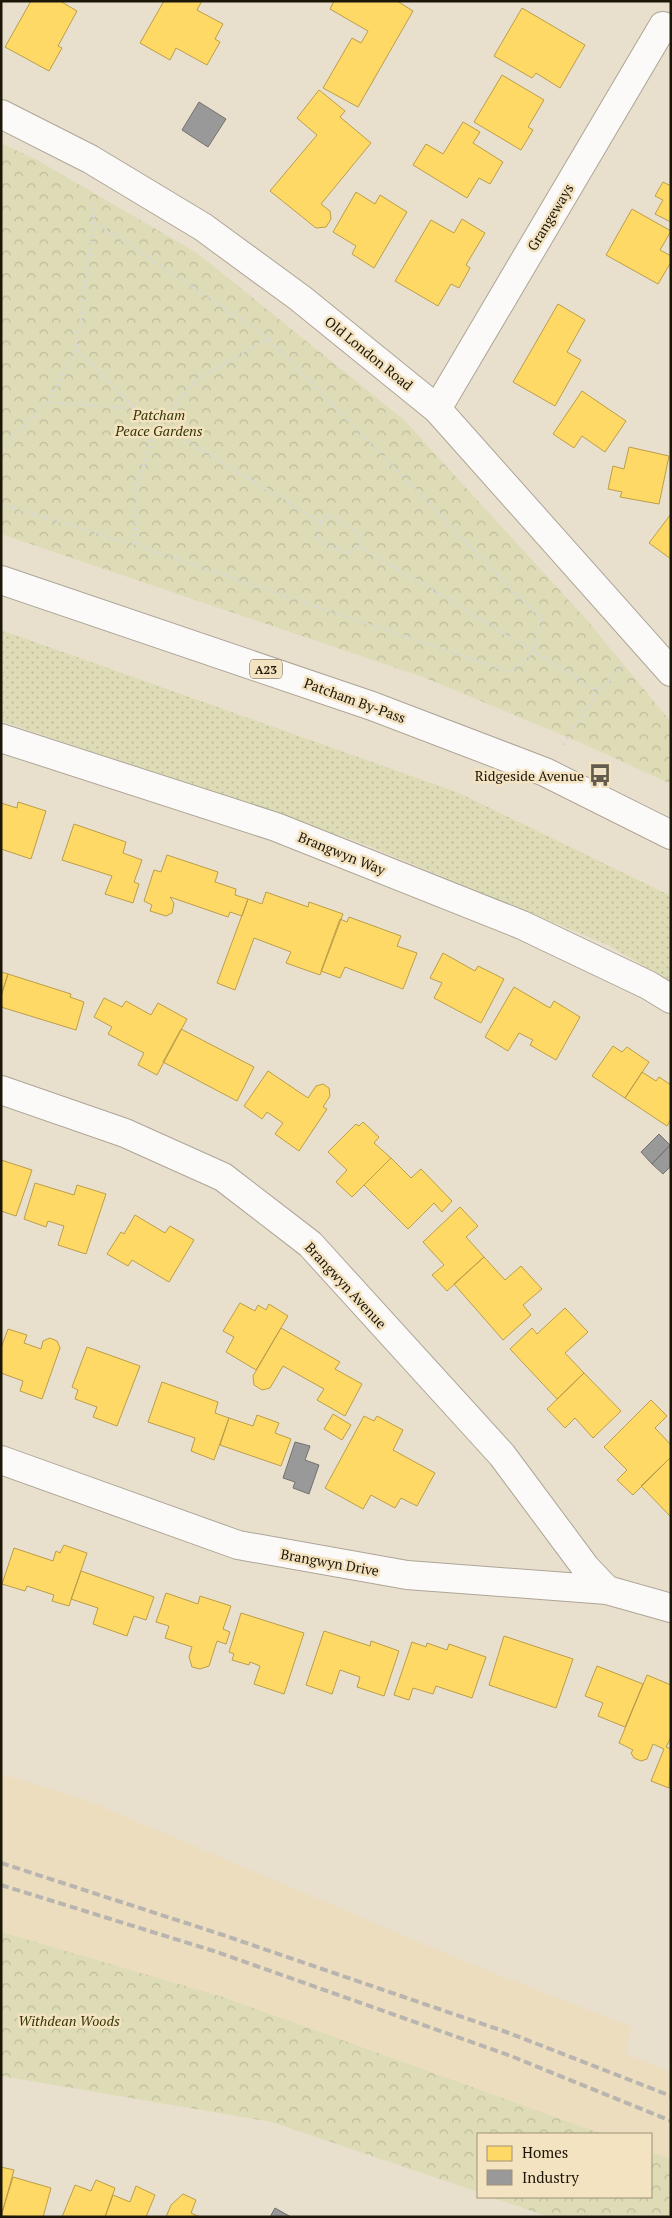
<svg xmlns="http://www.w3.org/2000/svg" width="672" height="2218" viewBox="0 0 672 2218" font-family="'PT Serif',serif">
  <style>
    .built { fill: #ecddbe }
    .grass { fill: url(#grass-dots) }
    .park { fill: url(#park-crowns) }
    .homes { fill: #ffd966; stroke: #bb9e4a }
    .industry { fill: #999; stroke: #74726e }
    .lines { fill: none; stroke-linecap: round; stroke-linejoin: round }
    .minor-casing { stroke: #ada597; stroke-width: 30 }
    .highway-casing { stroke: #ada597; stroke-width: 30 }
    .path { stroke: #dad7d2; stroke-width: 3; stroke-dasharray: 2.5 4; stroke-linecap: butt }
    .minor { stroke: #fcfaf8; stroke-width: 28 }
    .highway { stroke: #fcfaf8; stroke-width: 28 }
    .rail { stroke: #b8b5b0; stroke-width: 4; stroke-dasharray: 8 4; stroke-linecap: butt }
    .labels { text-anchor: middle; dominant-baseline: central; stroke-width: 5; stroke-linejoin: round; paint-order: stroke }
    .shield { fill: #f4e3c1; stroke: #5d5440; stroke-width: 1 }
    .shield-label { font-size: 12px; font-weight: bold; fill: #1c1609 }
    .street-label { font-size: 14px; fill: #1c1609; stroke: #f4e3c1 }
    .park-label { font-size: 14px; font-style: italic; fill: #343504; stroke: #f4e3c1 }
    .poi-label { font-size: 14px; fill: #1c1609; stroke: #f4e3c1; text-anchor: end }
  </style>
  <defs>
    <pattern id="grass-dots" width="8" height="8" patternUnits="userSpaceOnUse" patternTransform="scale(1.25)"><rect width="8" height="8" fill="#dedcb6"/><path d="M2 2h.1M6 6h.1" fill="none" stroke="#bebc9b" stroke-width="1.8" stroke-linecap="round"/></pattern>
    <pattern id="park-crowns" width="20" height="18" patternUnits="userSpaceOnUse" patternTransform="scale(1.25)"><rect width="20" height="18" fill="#dedcb6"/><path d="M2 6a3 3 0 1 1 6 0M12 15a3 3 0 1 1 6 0" fill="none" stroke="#bebc9b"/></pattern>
  </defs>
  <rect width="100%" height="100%" fill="#e8dfcd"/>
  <path class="built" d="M 1,1774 L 84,1799 L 461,1960 L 632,2027 L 624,2053 L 671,2072 L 671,2167 L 651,2160 L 651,2134 L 574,2134 L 1,1987 Z"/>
  <path class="grass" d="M 1,630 L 459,793 L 671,896 L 671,982 L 608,945 L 359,842 L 1,721 Z"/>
  <path class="park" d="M 1,143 L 37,160 L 197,253 L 404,420 L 586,619 L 671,722 L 671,784 L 579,742 L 423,677 L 1,534 Z
    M 1,1932 L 223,1997 L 602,2134 L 478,2134 L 478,2192 L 272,2122 L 1,2076 Z
    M 651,2152 L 671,2159 L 671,2217 L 549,2217 L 491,2197 L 651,2197 Z"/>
  <path class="homes" d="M 31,1 L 60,1 L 77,11 L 58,46 L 62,48 L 49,71 L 5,47 Z
    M 164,1 L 202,1 L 197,10 L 223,24 L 215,39 L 220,42 L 207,65 L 176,48 L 170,60 L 140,43 Z
    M 334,1 L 397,1 L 413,11 L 358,107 L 323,88 L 352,38 L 361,43 L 368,31 L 330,9 Z
    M 522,8 L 585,45 L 560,88 L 536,73 L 532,78 L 494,56 Z
    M 502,75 L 544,100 L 528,127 L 533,130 L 521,150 L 474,122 Z
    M 319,90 L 345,111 L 340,117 L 371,143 L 321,204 L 330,211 L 331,219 L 326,227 L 316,228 L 270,191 L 317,135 L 297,118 Z
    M 463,122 L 480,132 L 473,143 L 503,162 L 490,184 L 479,178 L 467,198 L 413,165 L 426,144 L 443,154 Z
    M 663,182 L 671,186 L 671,222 L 655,214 L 663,200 L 655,196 Z
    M 356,192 L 375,204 L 380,195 L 407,212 L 374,268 L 352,254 L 356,246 L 333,232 Z
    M 632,209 L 671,231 L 660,250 L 671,256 L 671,262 L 658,284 L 606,255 Z
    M 462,219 L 485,233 L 466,265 L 470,268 L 459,288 L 451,284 L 438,306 L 395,281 L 431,220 L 454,233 Z
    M 558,304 L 585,320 L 567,352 L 581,360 L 555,406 L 513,382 Z
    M 582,391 L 626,421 L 605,452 L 582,436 L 574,448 L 553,434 Z
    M 629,447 L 669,456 L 659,504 L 620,497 L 622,492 L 608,489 L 613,466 L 624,469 Z
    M 671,514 L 671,559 L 649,543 Z
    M 18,802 L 46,811 L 31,859 L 1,849 L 1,803 L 17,808 Z
    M 74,824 L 126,842 L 123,853 L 142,860 L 134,882 L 139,884 L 133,903 L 105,894 L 112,876 L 62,860 Z
    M 167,855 L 218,872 L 215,882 L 236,889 L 235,895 L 248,899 L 242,916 L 230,912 L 228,917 L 170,897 L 174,903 L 172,913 L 166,916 L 150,911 L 152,905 L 144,901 L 154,870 L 161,872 Z
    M 266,892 L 308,907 L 309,902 L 343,914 L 320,975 L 286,963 L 291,952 L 254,938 L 235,990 L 217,983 L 248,899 L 262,904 Z
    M 349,917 L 401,936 L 397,946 L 417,953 L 403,989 L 345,967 L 340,978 L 321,971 L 340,919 L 347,922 Z
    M 443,953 L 475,971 L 478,966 L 504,979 L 481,1023 L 434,998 L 442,983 L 430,978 Z
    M 1,972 L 8,974 L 1,996 Z
    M 8,974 L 71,994 L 70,997 L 84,1002 L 76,1030 L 1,1007 L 1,996 Z
    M 514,987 L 550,1008 L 554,1001 L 580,1017 L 556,1060 L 530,1045 L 533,1040 L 519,1033 L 508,1051 L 485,1037 Z
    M 104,998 L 122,1007 L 126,1001 L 151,1015 L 158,1003 L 187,1019 L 157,1075 L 138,1065 L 144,1053 L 108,1034 L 112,1027 L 94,1017 Z
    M 181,1029 L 254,1067 L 237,1101 L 163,1062 Z
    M 613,1046 L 622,1052 L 627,1047 L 649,1062 L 625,1098 L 592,1076 Z
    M 268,1071 L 308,1098 L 316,1086 L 323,1084 L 329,1088 L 330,1096 L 323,1107 L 327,1109 L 299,1151 L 275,1134 L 283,1123 L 267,1112 L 262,1119 L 244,1106 Z
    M 642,1072 L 656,1081 L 659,1077 L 671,1085 L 671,1119 L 667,1126 L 625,1098 Z
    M 363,1122 L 379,1137 L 374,1143 L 391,1158 L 352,1197 L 336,1182 L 347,1170 L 328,1152 L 356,1124 L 359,1126 Z
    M 391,1158 L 411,1178 L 421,1169 L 452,1201 L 442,1212 L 434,1203 L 408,1229 L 364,1185 Z
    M 1,1160 L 32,1170 L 16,1216 L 1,1211 Z
    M 35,1183 L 74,1195 L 77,1185 L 106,1194 L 86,1254 L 58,1245 L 64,1226 L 48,1221 L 46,1227 L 24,1219 Z
    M 460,1207 L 478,1226 L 466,1237 L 484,1257 L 447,1291 L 432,1275 L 444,1265 L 423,1242 Z
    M 135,1215 L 165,1233 L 170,1226 L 194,1240 L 169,1282 L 132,1260 L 128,1266 L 107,1254 L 121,1232 L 124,1234 Z
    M 484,1257 L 505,1280 L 521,1266 L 542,1289 L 523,1305 L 531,1315 L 503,1340 L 454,1284 Z
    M 240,1303 L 255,1311 L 258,1305 L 266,1310 L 269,1304 L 288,1316 L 256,1370 L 226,1352 L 234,1337 L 223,1331 Z
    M 565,1308 L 588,1332 L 565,1353 L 584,1373 L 557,1399 L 510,1349 L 532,1328 L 537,1334 Z
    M 281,1328 L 340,1362 L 335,1369 L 362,1384 L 345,1416 L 317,1400 L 324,1389 L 283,1366 L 270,1388 L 262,1390 L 254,1385 L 253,1376 Z
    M 8,1329 L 27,1335 L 24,1343 L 41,1349 L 43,1341 L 50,1338 L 57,1341 L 60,1348 L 42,1399 L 20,1391 L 23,1381 L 1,1373 L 1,1348 Z
    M 87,1347 L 140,1366 L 117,1426 L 93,1417 L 97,1407 L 75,1399 L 78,1390 L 72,1387 Z
    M 584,1373 L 621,1411 L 593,1438 L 575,1418 L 565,1428 L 547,1409 Z
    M 162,1382 L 218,1402 L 215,1413 L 229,1418 L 214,1460 L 191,1451 L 195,1438 L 148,1422 Z
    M 651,1400 L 667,1416 L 655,1428 L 671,1445 L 671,1457 L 633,1495 L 617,1480 L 627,1470 L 604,1447 Z
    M 333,1414 L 351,1425 L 342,1440 L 324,1429 Z
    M 257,1415 L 279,1423 L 275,1433 L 291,1439 L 281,1466 L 220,1445 L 229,1418 L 253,1426 Z
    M 364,1416 L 374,1421 L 377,1416 L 403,1430 L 393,1450 L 435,1473 L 417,1506 L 401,1498 L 395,1508 L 371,1495 L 363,1509 L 325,1488 Z
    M 671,1457 L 671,1517 L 641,1486 Z
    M 64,1545 L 87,1553 L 69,1606 L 52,1601 L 54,1595 L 27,1586 L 25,1591 L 2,1584 L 14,1548 L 53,1561 L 56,1551 L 60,1553 Z
    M 81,1571 L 154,1597 L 146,1620 L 134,1616 L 127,1636 L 93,1624 L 98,1608 L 71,1599 Z
    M 166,1593 L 198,1604 L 200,1596 L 231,1606 L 223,1629 L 230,1632 L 226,1644 L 217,1641 L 209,1666 L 200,1669 L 192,1667 L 189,1657 L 192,1647 L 165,1638 L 169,1626 L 156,1622 Z
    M 241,1613 L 304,1633 L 284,1694 L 254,1684 L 260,1666 L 250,1662 L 249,1665 L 232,1660 L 234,1654 L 229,1652 Z
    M 324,1631 L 370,1646 L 371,1641 L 399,1651 L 384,1696 L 357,1687 L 360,1677 L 340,1670 L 332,1694 L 306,1685 Z
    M 504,1636 L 573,1659 L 556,1708 L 489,1685 Z
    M 412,1642 L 426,1647 L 427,1643 L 447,1650 L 449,1644 L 486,1657 L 472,1698 L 436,1686 L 433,1694 L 413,1688 L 409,1700 L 394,1695 Z
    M 597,1666 L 643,1684 L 625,1727 L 598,1716 L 603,1703 L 585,1696 Z
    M 647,1675 L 671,1685 L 671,1737 L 666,1747 L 671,1749 L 669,1788 L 651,1781 L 664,1749 L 653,1744 L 647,1759 L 641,1761 L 634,1758 L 631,1753 L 633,1750 L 619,1743 Z
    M 1,2167 L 14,2170 L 1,2217 Z
    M 13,2177 L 51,2188 L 43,2217 L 1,2216 Z
    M 96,2180 L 115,2188 L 105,2217 L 62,2217 L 75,2185 L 91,2191 Z
    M 136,2186 L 155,2195 L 146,2217 L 105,2217 L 113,2195 L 130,2202 Z
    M 183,2194 L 196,2200 L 191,2213 L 200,2217 L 166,2217 L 171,2205 Z"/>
  <path class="industry" d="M 199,102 L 226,119 L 208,147 L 182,130 Z
    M 659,1134 L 670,1145 L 652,1164 L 641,1152 Z
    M 670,1145 L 671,1166 L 663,1174 L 652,1164 Z
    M 295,1442 L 310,1446 L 305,1460 L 319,1465 L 309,1494 L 293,1488 L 295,1482 L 283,1478 Z
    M 275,2208 L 291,2217 L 270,2217 Z"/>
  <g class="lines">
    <defs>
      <path id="minor" d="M 1,114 L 90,159 L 203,227 L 300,298 L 437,409 L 671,672
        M 437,409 L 663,26 L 671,29
        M 1,738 L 276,827 L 522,925 L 648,985 L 671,999
        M 1,1090 L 125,1133 L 223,1177 L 310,1244 L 502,1455 L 586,1568 L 607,1590
        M 1,1460 L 238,1545 L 407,1575 L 607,1590 L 671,1608"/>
      <path id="highway" d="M 1,580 L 372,706 L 545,772 L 671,835"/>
    </defs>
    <use href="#minor" class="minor-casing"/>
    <use href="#highway" class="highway-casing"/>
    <path class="path" d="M 94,221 L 269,339
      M 77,350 L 135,408
      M 47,402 L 135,409 L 320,522 L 317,540 L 346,554 L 359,546 L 534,651 L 597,692
      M 1,450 L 47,402 L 77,350 L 94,221 L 92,198
      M 1,504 L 135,545 L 510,672 L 534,651 L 542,620 L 269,339 L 200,377 L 157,424 L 137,486 L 135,545
      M 320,522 L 328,515 L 358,533 L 359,546
      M 563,745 L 597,692 L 624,665"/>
    <use href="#minor" class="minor"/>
    <use href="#highway" class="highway"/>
    <path class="rail" d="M 1,1863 L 223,1935 L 509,2033 L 671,2096
      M 1,1885 L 217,1952 L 511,2056 L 671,2121"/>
  </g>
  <defs>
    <symbol id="bus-bare" viewBox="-9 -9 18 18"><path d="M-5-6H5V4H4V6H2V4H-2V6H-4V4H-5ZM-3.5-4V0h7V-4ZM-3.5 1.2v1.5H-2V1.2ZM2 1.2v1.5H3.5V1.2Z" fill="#635c4e" stroke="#f4e3c1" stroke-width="2.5" paint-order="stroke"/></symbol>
  </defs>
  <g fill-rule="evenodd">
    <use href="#bus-bare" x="584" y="759" width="32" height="32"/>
  </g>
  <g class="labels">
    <rect class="shield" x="250" y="659.5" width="32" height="19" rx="4"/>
    <g class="shield-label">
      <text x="266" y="669">A23</text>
    </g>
    <g class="street-label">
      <text transform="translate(550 217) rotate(-59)">Grangeways</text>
      <text transform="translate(369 353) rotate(39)">Old London Road</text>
      <text transform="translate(355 700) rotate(20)">Patcham By-Pass</text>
      <text transform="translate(342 853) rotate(22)">Brangwyn Way</text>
      <text transform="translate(346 1285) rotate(47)">Brangwyn Avenue</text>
      <text transform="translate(330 1562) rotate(10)">Brangwyn Drive</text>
    </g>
    <g class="park-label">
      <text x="159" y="414">Patcham<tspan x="159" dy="16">Peace Gardens</tspan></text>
      <text x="69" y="2020">Withdean Woods</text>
    </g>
    <g class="poi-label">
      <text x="584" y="775">Ridgeside Avenue</text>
    </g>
  </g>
  <rect width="672" height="2218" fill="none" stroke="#1c1609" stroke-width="5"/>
  <rect x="477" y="2133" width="175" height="65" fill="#f4e3c1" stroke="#9e9177"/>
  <rect x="487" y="2146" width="25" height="15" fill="#ffd966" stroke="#9e9177"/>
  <text x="522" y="2158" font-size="15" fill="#1c1609">Homes</text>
  <rect x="487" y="2170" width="25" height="15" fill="#999999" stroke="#9e9177"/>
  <text x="522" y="2183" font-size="15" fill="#1c1609">Industry</text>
</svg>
